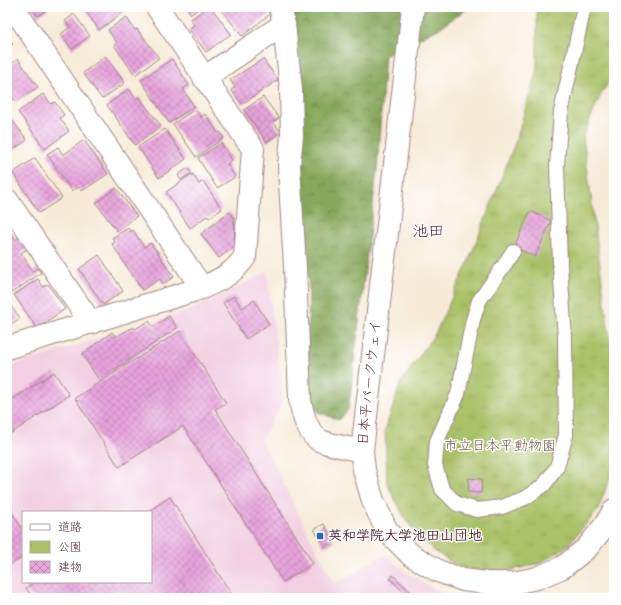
<svg xmlns="http://www.w3.org/2000/svg" width="621" height="605" viewBox="0 0 621 605" font-family="'Indie Flower','Klee One',sans-serif">
  <style>
    .built { fill: #f2d0e2; fill-rule: evenodd }
    .forest { fill: url(#forest-crowns); stroke: #686344 }
    .park { fill: url(#park-tufts); stroke: #7a7049 }
    .building { fill: url(#building-cross-hatch) }
    .lines { fill: none; stroke-linecap: round; stroke-linejoin: round }
    .service-casing { stroke: #a08582; stroke-width: 16 }
    .minor-casing { stroke: #a08582; stroke-width: 24 }
    .tertiary-casing { stroke: #a08582; stroke-width: 24 }
    .service { stroke: #fff; stroke-width: 14 }
    .minor { stroke: #fff; stroke-width: 22 }
    .tertiary { stroke: #fff; stroke-width: 22 }
    .poi-dot { fill: #1f6fb2; stroke: #fff; stroke-width: 1.5 }
    .labels { text-anchor: middle; dominant-baseline: central; stroke-width: 3; stroke-linejoin: round; paint-order: stroke }
    .street-label { font-size: 14px; fill: #4a1f2b; stroke: #fff }
    .park-label { font-size: 14px; fill: #6c5840; stroke: #fff }
    .poi-label { font-size: 14px; font-weight: bold; fill: #4a1f2b; stroke: #fff; text-anchor: start }
    .quarter-label { font-size: 16px; fill: #4a1f2b; stroke: #fff }
  </style>
  <defs>
    <pattern id="forest-crowns" width="20" height="18" patternUnits="userSpaceOnUse"><rect width="20" height="18" fill="#87a75c"/><path d="M2 6a3 3 0 1 1 6 0M12 15a3 3 0 1 1 6 0" fill="none" stroke="#70874c"/></pattern>
    <pattern id="park-tufts" width="24" height="20" patternUnits="userSpaceOnUse"><rect width="24" height="20" fill="#aac167"/><path d="M3 7l-1-3M5 7V3M7 7l1-3M15 17l-1-3M17 17v-4M19 17l1-3" fill="none" stroke="#94a55a"/></pattern>
    <pattern id="building-cross-hatch" width="8" height="8" patternUnits="userSpaceOnUse"><rect width="8" height="8" fill="#e7a4dd"/><path d="M0 0l8 8M0 8l8-8" fill="none" stroke="#bd85b3"/></pattern>
  </defs>
  <rect width="100%" height="100%" fill="#fff"/>
  <filter id="ink" filterUnits="userSpaceOnUse"><feTurbulence type="fractalNoise" baseFrequency=".025" numOctaves="2"/><feDisplacementMap in="SourceGraphic" scale="8" xChannelSelector="R" yChannelSelector="G"/><feConvolveMatrix kernelMatrix="1 2 1 2 8 2 1 2 1" color-interpolation-filters="sRGB"/></filter>
  <filter id="wash" filterUnits="userSpaceOnUse"><feTurbulence type="fractalNoise" baseFrequency=".012" numOctaves="4" result="noise"/><feDisplacementMap in="SourceGraphic" scale="16" xChannelSelector="R" yChannelSelector="G"/><feGaussianBlur stdDeviation="0.9" result="paint"/><feColorMatrix in="noise" values="0 0 0 0 0 0 0 0 0 0 0 0 0 0 0 0 0 1.4 0 .05"/><feComposite in="paint" operator="in"/></filter>
  <g filter="url(#wash)">
    <rect width="100%" height="100%" fill="#f7ebd8"/>
    <path class="built" d="M 267,272 L 283,401 L 261,440 L 334,584 L 386,554 L 406,572 L 423,583 L 450,597 L 450,598 L 7,598 L 7,367 L 191,310 ZM 23,512 L 151,512 L 151,582 L 23,582 Z"/>
    <path class="forest" d="M 292,7 L 470,7 L 438,29 L 385,55 L 377,170 L 350,397 L 348,410 L 339,420 L 318,412 L 307,390 L 309,289 L 299,179 L 302,98 L 296,27 Z"/>
    <path class="park" d="M 537,7 L 614,7 L 614,75 L 602,92 L 583,136 L 614,372 L 614,457 L 610,477 L 598,510 L 567,546 L 540,563 L 500,573 L 460,568 L 433,550 L 407,522 L 387,484 L 385,430 L 401,382 L 435,334 L 468,263 L 517,138 L 537,69 Z"/>
    <g id="blocks">
      <path class="building" d="M 31,7 L 51,7 L 38,16 Z
        M 83,7 L 130,7 L 99,30 Z
        M 186,7 L 201,7 L 191,14 Z
        M 208,7 L 211,7 L 231,34 L 206,52 L 189,29 L 194,25 L 190,20 Z
        M 219,7 L 265,7 L 270,14 L 242,36 Z
        M 74,14 L 90,36 L 72,49 L 61,34 L 70,27 L 65,21 Z
        M 126,17 L 135,30 L 137,29 L 159,58 L 135,75 L 114,45 L 117,43 L 108,30 Z
        M 7,37 L 13,44 L 7,48 Z
        M 105,56 L 125,83 L 102,99 L 83,73 Z
        M 18,59 L 38,87 L 16,102 L 7,90 L 7,67 Z
        M 172,59 L 189,85 L 183,89 L 194,106 L 169,123 L 141,80 Z
        M 263,59 L 278,80 L 242,104 L 231,90 L 235,87 L 230,80 Z
        M 129,89 L 136,99 L 139,97 L 161,126 L 135,145 L 107,105 Z
        M 43,94 L 51,104 L 55,102 L 64,115 L 60,118 L 69,131 L 45,149 L 18,112 Z
        M 263,97 L 279,118 L 273,122 L 281,132 L 267,142 L 244,110 Z
        M 195,109 L 201,117 L 205,114 L 218,133 L 220,132 L 224,138 L 196,157 L 173,124 Z
        M 7,113 L 27,140 L 7,154 Z
        M 165,129 L 186,159 L 159,178 L 138,147 Z
        M 84,140 L 108,174 L 82,191 L 79,187 L 72,191 L 47,154 L 58,147 L 63,155 Z
        M 221,143 L 232,160 L 227,164 L 235,177 L 217,188 L 198,158 Z
        M 35,158 L 62,198 L 39,213 L 13,173 Z
        M 188,168 L 191,173 L 181,180 L 178,175 Z
        M 192,174 L 199,184 L 203,181 L 222,209 L 209,218 L 207,216 L 190,228 L 166,192 Z
        M 116,188 L 137,216 L 117,231 L 96,203 Z
        M 530,211 L 551,221 L 535,257 L 514,247 Z
        M 229,212 L 234,218 L 235,246 L 219,258 L 201,234 Z
        M 7,227 L 15,238 L 7,243 Z
        M 128,228 L 131,232 L 133,230 L 144,247 L 151,243 L 174,277 L 163,284 L 160,279 L 142,290 L 112,244 L 115,242 L 112,238 Z
        M 22,235 L 30,247 L 21,253 L 33,271 L 38,268 L 41,273 L 11,293 L 7,287 L 7,246 Z
        M 99,255 L 123,291 L 103,305 L 79,269 Z
        M 38,279 L 43,287 L 48,284 L 65,309 L 37,328 L 14,295 Z
        M 234,296 L 242,308 L 254,300 L 269,324 L 246,339 L 223,303 Z
        M 7,301 L 20,318 L 7,327 Z
        M 169,316 L 177,328 L 99,380 L 82,354 L 112,332 L 116,337 L 133,327 L 135,329 L 149,321 L 153,327 Z
        M 180,331 L 226,403 L 215,409 L 313,563 L 283,582 L 183,426 L 119,467 L 75,398 Z
        M 54,372 L 69,395 L 7,436 L 7,403 Z
        M 469,478 L 482,479 L 481,493 L 468,492 Z
        M 170,497 L 234,598 L 33,598 L 26,588 L 35,582 L 151,582 L 151,512 L 147,512 Z
        M 7,505 L 23,530 L 23,557 L 7,567 Z
        M 324,524 L 334,542 L 324,547 L 314,529 Z
        M 393,575 L 413,594 L 410,598 L 390,579 Z"/>
    </g>
  </g>
  <g filter="url(#ink)">
    <use href="#blocks" fill-opacity="0" stroke="#a08582" stroke-width="1"/>
    <g class="lines">
      <defs>
        <path id="service" d="M 513,251 L 505,264 L 479,301 L 473,320 L 458,394 L 437,441 L 435,465 L 442,489 L 457,504 L 477,510 L 502,507 L 525,498 L 544,485 L 557,467 L 566,435 L 565,339 L 560,265 L 557,165 L 561,112 L 584,7"/>
        <path id="minor" d="M 13,7 L 202,288
          M 284,24 L 291,89 L 292,136 L 289,165 L 295,267 L 300,399 C 302,412 307,432 319,440 C 328,445 351,448 362,451
          M 204,78 L 284,24 L 280,7
          M 7,200 L 91,323
          M 7,348 L 202,288 C 221,279 232,275 245,257 L 253,149 L 157,7"/>
        <path id="tertiary" d="M 413,7 L 362,451 L 364,470 L 373,501 L 387,531 L 411,555 L 438,571 L 463,580 L 487,583 L 513,583 L 537,578 L 563,567 L 587,548 L 606,524 L 614,510"/>
      </defs>
      <use href="#service" class="service-casing"/>
      <use href="#minor" class="minor-casing"/>
      <use href="#tertiary" class="tertiary-casing"/>
      <use href="#service" class="service"/>
      <use href="#minor" class="minor"/>
      <use href="#tertiary" class="tertiary"/>
    </g>
  </g>
  <rect class="poi-dot" x="316" y="532" width="8" height="8" rx="2"/>
  <g class="labels">
    <g class="street-label">
      <text transform="translate(370 383) rotate(-84)">日本平パークウェイ</text>
    </g>
    <g class="park-label">
      <text x="500" y="446">市立日本平動物園</text>
    </g>
    <g class="poi-label">
      <text x="328" y="536">英和学院大学池田山団地</text>
    </g>
    <g class="quarter-label">
      <text x="428" y="232">池田</text>
    </g>
  </g>
  <rect width="621" height="605" fill="none" stroke="#fff" stroke-width="24"/>
  <rect x="22" y="511" width="130" height="72" fill="#ffffff" stroke="#b7a5aa"/>
  <rect x="30" y="524" width="20" height="6" fill="#ffffff" stroke="#b7a5aa"/>
  <text x="58" y="531" font-size="12" fill="#4a1f2b">道路</text>
  <rect x="30" y="541" width="20" height="12" fill="url(#park-tufts)" stroke="#b7a5aa"/>
  <text x="58" y="551" font-size="12" fill="#4a1f2b">公園</text>
  <rect x="30" y="561" width="20" height="12" fill="url(#building-cross-hatch)" stroke="#b7a5aa"/>
  <text x="58" y="571" font-size="12" fill="#4a1f2b">建物</text>
</svg>
